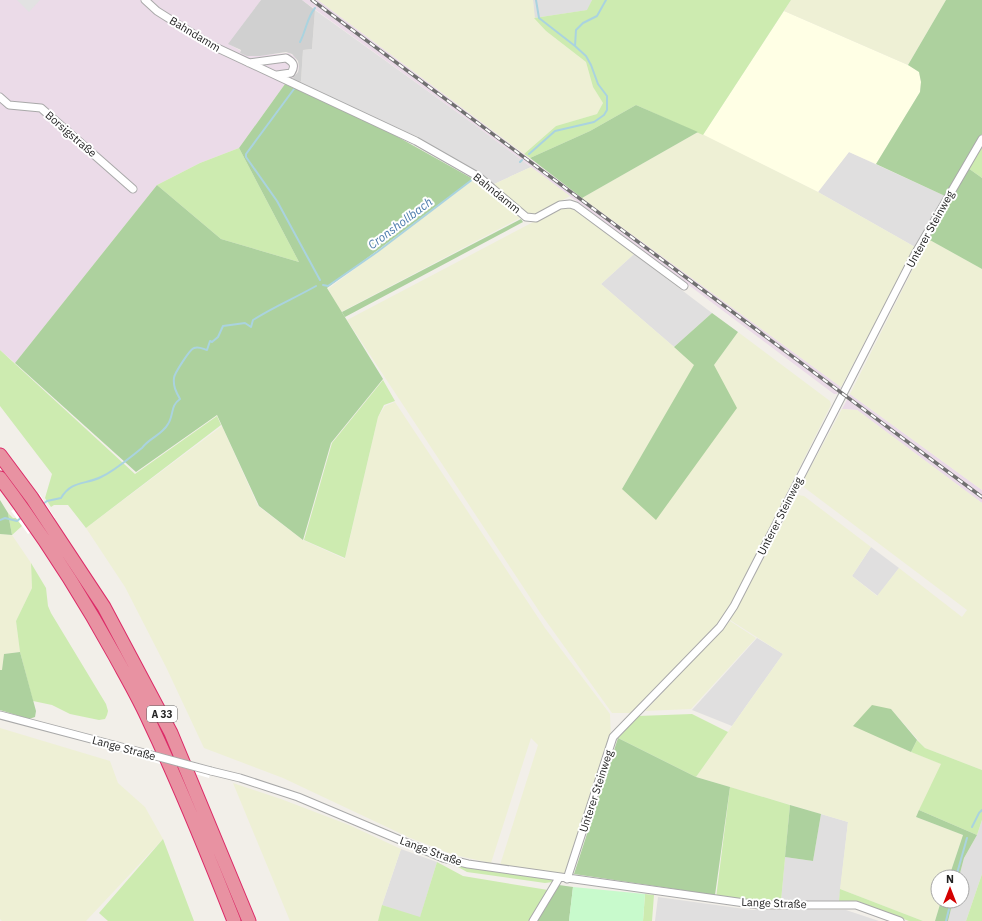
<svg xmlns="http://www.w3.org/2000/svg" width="982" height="921" viewBox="0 0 982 921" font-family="'IBM Plex Sans',sans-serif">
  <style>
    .residential { fill: #e0dfdf }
    .industrial { fill: #ebdbe8 }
    .education { fill: #ffffe5 }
    .religious { fill: #d0d0d0 }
    .farmland { fill: #eef0d5 }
    .grass { fill: #cdebb0 }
    .forest { fill: #add19e }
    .park { fill: #c8facc }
    .parking { fill: #e2e2e2 }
    .pier { fill: #fff }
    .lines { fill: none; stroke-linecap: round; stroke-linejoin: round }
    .stream { stroke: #aad3df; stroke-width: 2 }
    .street-casing { stroke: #a9a9a9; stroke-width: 9 }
    .highway-casing { stroke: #dc2a67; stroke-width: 15 }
    .street { stroke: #fff; stroke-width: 7 }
    .highway { stroke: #e892a2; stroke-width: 13 }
    .rail-casing { stroke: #707070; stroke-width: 3.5 }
    .rail { stroke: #fff; stroke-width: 2; stroke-dasharray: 6; stroke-linecap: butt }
    .street-bridge-casing { stroke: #a9a9a9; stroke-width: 9; stroke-linecap: butt }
    .street-bridge { stroke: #fff; stroke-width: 7 }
    .labels { text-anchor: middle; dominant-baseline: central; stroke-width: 4; stroke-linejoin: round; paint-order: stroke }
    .shield { fill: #fff; stroke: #646464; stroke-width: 1 }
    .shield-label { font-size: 10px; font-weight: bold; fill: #222 }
    .street-label { font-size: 11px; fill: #222; stroke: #fff }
    .water-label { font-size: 12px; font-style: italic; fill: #4a7aab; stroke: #fff }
  </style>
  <rect width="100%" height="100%" fill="#f2efe9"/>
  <path class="residential" d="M 533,0 L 592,0 L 588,10 L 534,18 Z
    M 315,10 L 479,128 L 531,167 L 492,185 L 481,176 L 418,137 L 299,84 L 301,81 L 303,50 L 312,49 Z
    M 849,152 L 945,196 L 915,247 L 818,192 Z
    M 634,254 L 712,313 L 674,347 L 601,284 Z
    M 871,547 L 899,568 L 878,596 L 852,576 Z
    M 757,638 L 783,654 L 732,726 L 692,710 Z
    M 821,814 L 848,822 L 839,901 L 781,901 L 785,857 L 813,861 Z
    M 982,820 L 982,874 L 966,921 L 948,921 L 953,901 L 962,901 L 962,877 L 959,877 L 964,858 L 977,835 Z
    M 401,849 L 437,862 L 420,918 L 382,905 Z
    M 658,897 L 752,910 L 846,910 L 879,921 L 655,921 Z"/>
  <path class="industrial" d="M 0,0 L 261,0 L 229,44 L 241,51 L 240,53 L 252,56 L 289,53 L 295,57 L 299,67 L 295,76 L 285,84 L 239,148 L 200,163 L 157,185 L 15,363 L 0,350 Z
    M 302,0 L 318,0 L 582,198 L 841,387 L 837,394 L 834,394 L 479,128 Z
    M 850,394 L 982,490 L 982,503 L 857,410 L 842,409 Z"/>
  <path class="education" d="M 784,11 L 908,65 L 919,72 L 921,82 L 920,92 L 876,164 L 849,152 L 818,192 L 703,135 Z"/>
  <path class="religious" d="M 261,0 L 302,0 L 315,10 L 312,49 L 303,50 L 301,81 L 299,84 L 291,80 L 298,72 L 299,67 L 298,61 L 292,54 L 286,52 L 260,56 L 247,56 L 240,53 L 241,50 L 228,44 Z"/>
  <path class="farmland" d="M 318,0 L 533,0 L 535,18 L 546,31 L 586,62 L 593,87 L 603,103 L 597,114 L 556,126 L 524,154 Z
    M 791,0 L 946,0 L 908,65 L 784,11 Z
    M 698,132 L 818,192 L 915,247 L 841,387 L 582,198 Z
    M 531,167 L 570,196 L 535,216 L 526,214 L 492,185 Z
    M 473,180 L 520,218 L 341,312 L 328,289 Z
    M 570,207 L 575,210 L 634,254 L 601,284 L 695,365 L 622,489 L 738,332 L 830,401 L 831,405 L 731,604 L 718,626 L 633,713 L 612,713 L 541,614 L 347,320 L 560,208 Z
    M 928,239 L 982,269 L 982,490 L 850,394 Z
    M 395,402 L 545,628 L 610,714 L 611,737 L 564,875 L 500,865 L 538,745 L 531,738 L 491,863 L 454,855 L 408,837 L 283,778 L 204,748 L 166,667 L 125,587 L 86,528 L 222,426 L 258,506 L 303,540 L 345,559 L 378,417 L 385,406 Z
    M 842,409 L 857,410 L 982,503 L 982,770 L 925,748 L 891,709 L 853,725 L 911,752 L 942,764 L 916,817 L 963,835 L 949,877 L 938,877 L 938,901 L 941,901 L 935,921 L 923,921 L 840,889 L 848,822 L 696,777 L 783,654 L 730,620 L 798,495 L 804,496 L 871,547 L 852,576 L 877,596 L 899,568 L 962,617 L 967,610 L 801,485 Z
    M 0,534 L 12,535 L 31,563 L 32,588 L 16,621 L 20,652 L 4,654 L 2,670 L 0,670 Z
    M 730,621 L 756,638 L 691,709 L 645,711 Z
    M 0,728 L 110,761 L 118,783 L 145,807 L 163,839 L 86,921 L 2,921 L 0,919 Z
    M 233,783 L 281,799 L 349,825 L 401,849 L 382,905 L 378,921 L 290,921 Z"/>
  <path class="grass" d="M 592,0 L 791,0 L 703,135 L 636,105 L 590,131 L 530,158 L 524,154 L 556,126 L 597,114 L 603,103 L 593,87 L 586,62 L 546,31 L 534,18 L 587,10 Z
    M 982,144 L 982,178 L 968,168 Z
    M 239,148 L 299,262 L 221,239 L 157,185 L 200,163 Z
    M 0,350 L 135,474 L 217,416 L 221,425 L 86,528 L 68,505 L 54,505 L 51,507 L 45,498 L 52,474 L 0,406 Z
    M 383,380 L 395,401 L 384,405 L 378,417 L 345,558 L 304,540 L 332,443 Z
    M 8,513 L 13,518 L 16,518 L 22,526 L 12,535 Z
    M 31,563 L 46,588 L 48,606 L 51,613 L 106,704 L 108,711 L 107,715 L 105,719 L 99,720 L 70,714 L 52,705 L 33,701 L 20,652 L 16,621 L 32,588 Z
    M 692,714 L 728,732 L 696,777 L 618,738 L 638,716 Z
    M 917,740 L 925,748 L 982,770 L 982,820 L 977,835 L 919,810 L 941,764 L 911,752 Z
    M 730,787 L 790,805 L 781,901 L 760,903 L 716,898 Z
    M 163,839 L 194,921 L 108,921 L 99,913 Z
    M 437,862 L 463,876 L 548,890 L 530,921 L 378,921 L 382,905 L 420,917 Z
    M 449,862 L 466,867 L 553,880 L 553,882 L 545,883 L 467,872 Z
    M 982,874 L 982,921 L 966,921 Z
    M 840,889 L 923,921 L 909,921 L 857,901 L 839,901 Z
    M 645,894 L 654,895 L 652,921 L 643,921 Z"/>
  <path class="forest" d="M 946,0 L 982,0 L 982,134 L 945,196 L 876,164 L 920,92 L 921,82 L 919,72 L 908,65 Z
    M 285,84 L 389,132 L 473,179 L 327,288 L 383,379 L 331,443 L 303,540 L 259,506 L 217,415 L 136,472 L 15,363 L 157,185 L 221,239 L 299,262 L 239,148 Z
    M 636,105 L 698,132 L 582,198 L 530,158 L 590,131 Z
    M 968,168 L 982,178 L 982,269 L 928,239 Z
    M 521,219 L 523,222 L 345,317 L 342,312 Z
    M 712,313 L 738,332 L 714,365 L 737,408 L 656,520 L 622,489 L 694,365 L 674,347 Z
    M 0,500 L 8,513 L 12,535 L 0,534 Z
    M 20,652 L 36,711 L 35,717 L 29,719 L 0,710 L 0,670 L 2,670 L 4,654 Z
    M 872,705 L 891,709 L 917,740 L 911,752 L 853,726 Z
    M 618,738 L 696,777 L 730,787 L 715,895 L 574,874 Z
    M 790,805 L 821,814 L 813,861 L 785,857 Z
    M 919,810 L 977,835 L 964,858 L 959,877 L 949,877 L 963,835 L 916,817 Z
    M 559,885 L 573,887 L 569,921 L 537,921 Z
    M 941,901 L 953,901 L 948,921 L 935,921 Z"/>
  <path class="park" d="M 573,887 L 645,894 L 643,921 L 569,921 Z"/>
  <path class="parking" d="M 17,0 L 40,0 L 29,12 Z"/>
  <path class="pier" d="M 39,493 L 55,518 L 28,534 L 11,511 Z
    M 149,749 L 212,767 L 209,778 L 146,760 Z"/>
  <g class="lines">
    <path class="stream" d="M 536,0 L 539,18 L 575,46
      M 300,42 C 306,31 307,17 315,8
      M 294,89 L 246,154 L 246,157 L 277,201 L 320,280
      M 529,154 L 555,131 L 594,122 L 604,115 L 607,110 L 607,96 L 598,84 L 591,65 L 586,56 L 575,46 L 576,30 L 583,23 L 597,16 L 606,0
      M 520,162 L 522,160
      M 323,285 L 328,286 L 377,252 L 473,179 L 486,188
      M 43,504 L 47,501 L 61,498 C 72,480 85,485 101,477 C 116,470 129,458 142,448 C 149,438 162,435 168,424 C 174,415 170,406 180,399 C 176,392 173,386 174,378 C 174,374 190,349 194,348 C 199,346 203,349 207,350 L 210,341 L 212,342 L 218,337 L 223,326 L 245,323 L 251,327 L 253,320 C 273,307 295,298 316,286
      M 0,520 L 5,518 L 17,521 L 22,517
      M 972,827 L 979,813 L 982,810
      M 956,877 L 967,838
      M 946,921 L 951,901"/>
    <defs>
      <path id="street" d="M 145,0 L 157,11 L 211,45 L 416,141 L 479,177 L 526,217 L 536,218 L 560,205 L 570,204 L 576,206 L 684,286
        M 249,63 L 286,58 C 293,62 296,65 291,73 L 277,75
        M 0,97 L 9,105 L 41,108 L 133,189
        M 0,715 L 148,754
        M 211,771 L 240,778 L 298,797 L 443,858 L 468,864 L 759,905 L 856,905 L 900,921
        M 567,879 L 613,737 L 720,627 L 734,606 L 915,254 L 982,139
        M 533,921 L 559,878"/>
      <path id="highway" d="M 0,455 L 32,498 L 104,607 L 171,733 L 249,921
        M 0,478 C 43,535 81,594 115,656 C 127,678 140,700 150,723 C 181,788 208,855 234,921"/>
    </defs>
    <use href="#street" class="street-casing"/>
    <use href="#highway" class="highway-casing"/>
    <use href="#street" class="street"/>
    <use href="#highway" class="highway"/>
    <defs>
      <path id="rail" d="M 312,0 L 982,497"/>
    </defs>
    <use href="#rail" class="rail-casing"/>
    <use href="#rail" class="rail"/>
    <defs>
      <path id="street-bridge" d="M 148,754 L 211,771"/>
    </defs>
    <use href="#street-bridge" class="street-bridge-casing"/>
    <use href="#street-bridge" class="street-bridge"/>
  </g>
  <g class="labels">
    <rect class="shield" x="147" y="706" width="30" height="16" rx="3"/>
    <g class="shield-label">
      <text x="162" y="714">A 33</text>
    </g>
    <g class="street-label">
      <text transform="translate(195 34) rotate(31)">Bahndamm</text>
      <text transform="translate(71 134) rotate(41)">Borsigstraße</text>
      <text transform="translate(497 193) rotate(39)">Bahndamm</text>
      <text transform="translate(930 229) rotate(-61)">Unterer Steinweg</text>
      <text transform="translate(780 516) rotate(-63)">Unterer Steinweg</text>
      <text transform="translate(124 748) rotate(15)">Lange Straße</text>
      <text transform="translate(596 791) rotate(-72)">Unterer Steinweg</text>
      <text transform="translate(431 851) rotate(20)">Lange Straße</text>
      <text transform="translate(774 903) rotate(2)">Lange Straße</text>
    </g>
    <g class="water-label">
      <text transform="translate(400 223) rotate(-37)">Cronshollbach</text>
    </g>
  </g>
  <g transform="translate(950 889)"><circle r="19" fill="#ffffff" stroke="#a7a7a7"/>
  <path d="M0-3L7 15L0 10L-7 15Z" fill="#d40000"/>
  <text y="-6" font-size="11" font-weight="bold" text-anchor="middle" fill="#222222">N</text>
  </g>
</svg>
